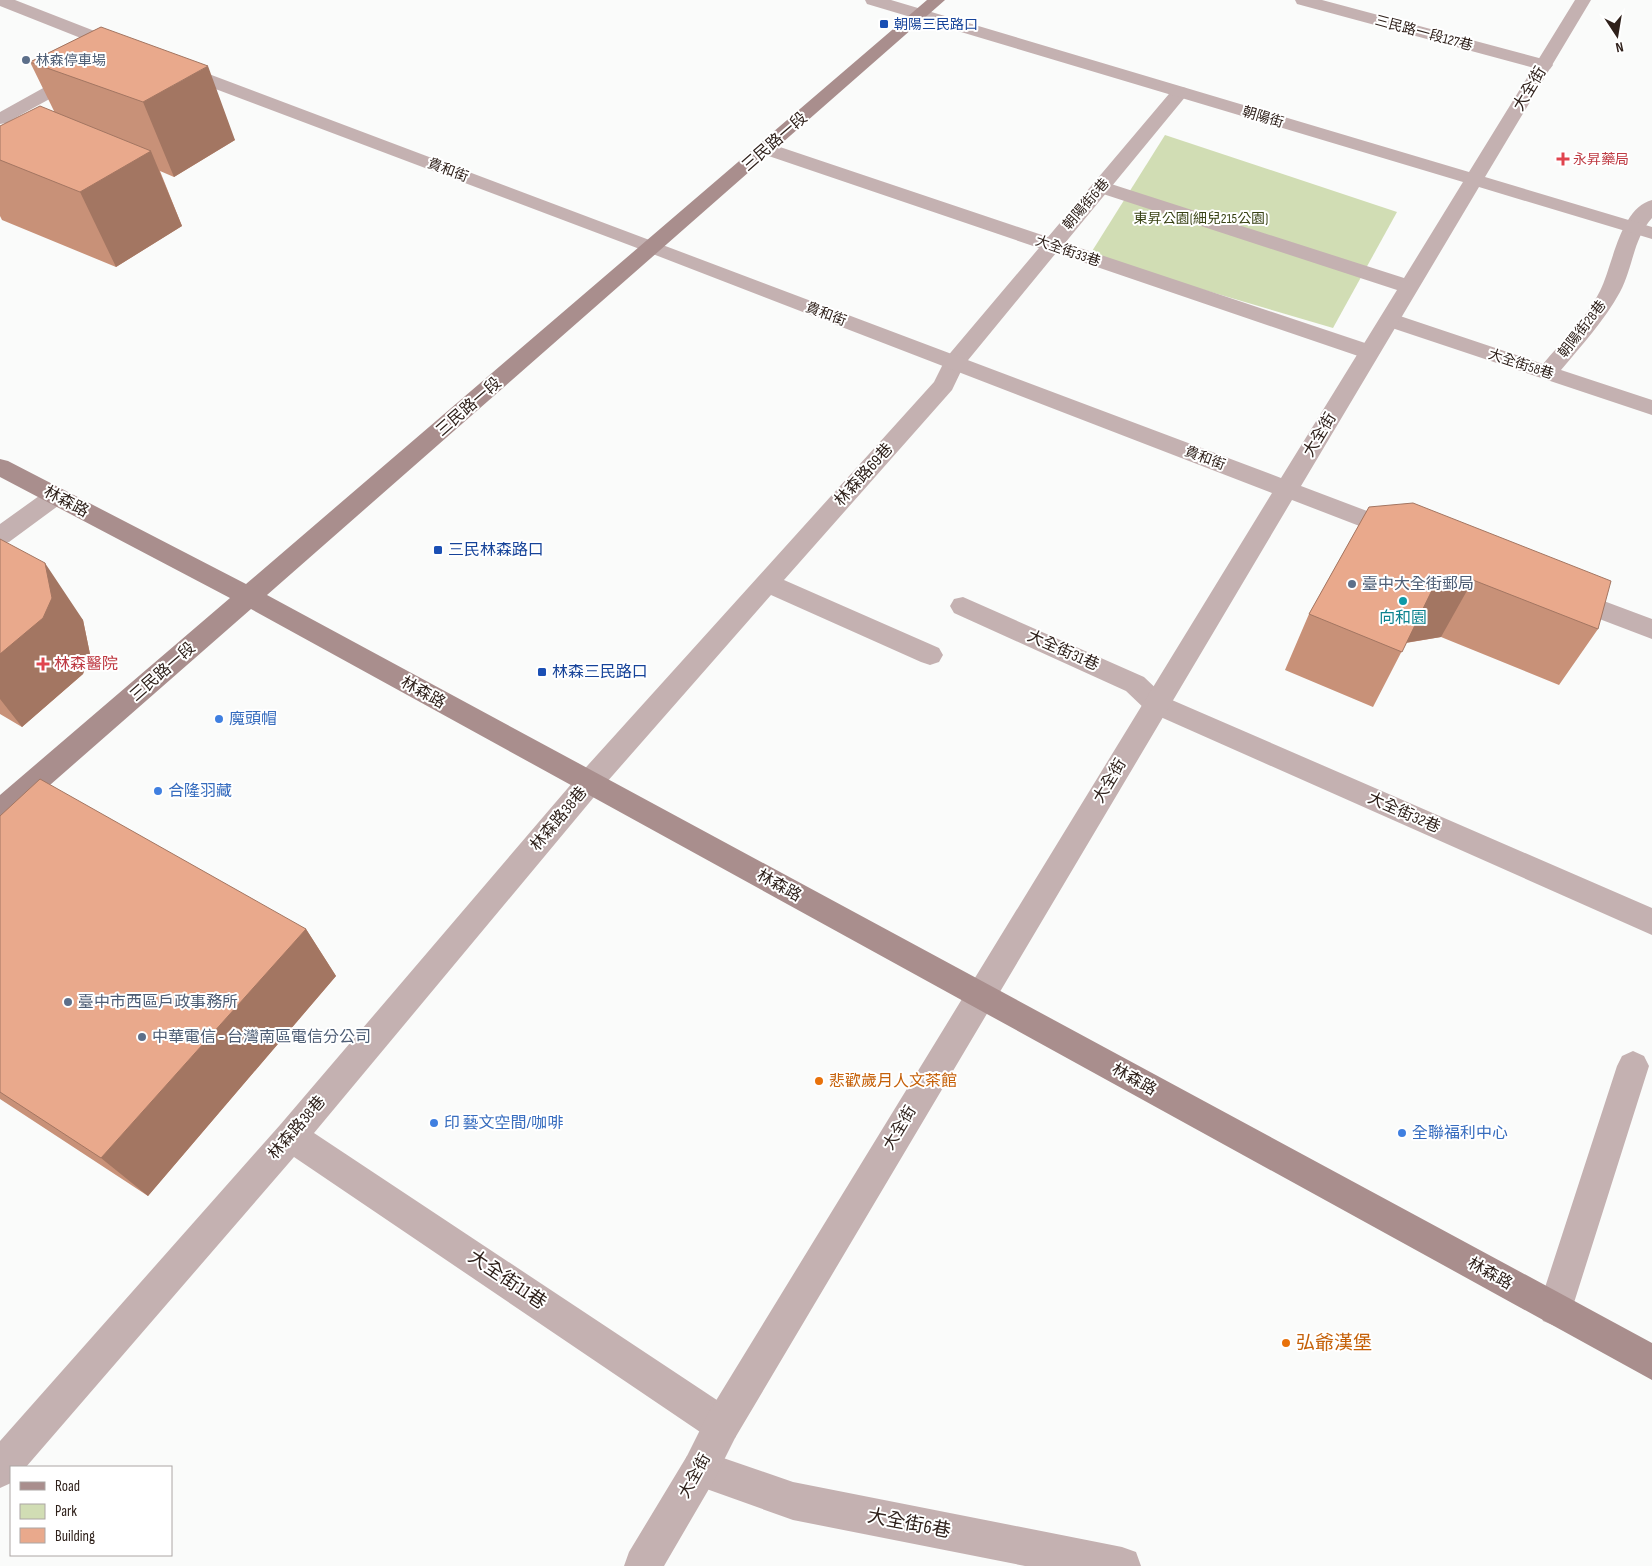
<svg xmlns="http://www.w3.org/2000/svg" width="1652" height="1566" viewBox="0 0 1652 1566" font-family="'Sofia Sans Condensed','Noto Sans TC',sans-serif">
  <style>
    .green { fill: #d1ddb4 }
    .lines { fill: none; stroke-linecap: round; stroke-linejoin: round }
    .lane { fill: #c4b1b1; fill-rule: evenodd }
    .street { fill: #c4b1b1; fill-rule: evenodd }
    .secondary { fill: #a98e8d; fill-rule: evenodd }
    .wall { fill: #c89178 }
    .shaded-wall { fill: #a37662 }
    .building { fill: #e9a98c; stroke: #a37662 }
    .transit-dot { fill: #1a4fb4; stroke: #fff; stroke-width: 2 }
    .service-dot { fill: #5c6f8a; stroke: #fff; stroke-width: 2 }
    .health-dot { fill: #e0444e; stroke: #fff; stroke-width: 2 }
    .culture-dot { fill: #0f9aa8; stroke: #fff; stroke-width: 2 }
    .shop-dot { fill: #3f7fe0; stroke: #fff; stroke-width: 2 }
    .food-dot { fill: #e8710a; stroke: #fff; stroke-width: 2 }
    .labels { text-anchor: middle; dominant-baseline: central; stroke-width: 4; stroke-linejoin: round; paint-order: stroke }
    .far-transit-label { font-size: 14px; fill: #164399; stroke: #fff; text-anchor: start }
    .far-street-label { font-size: 14px; fill: #2f211b; stroke: #fff }
    .far-service-label { font-size: 14px; fill: #4e5e75; stroke: #fff; text-anchor: start }
    .far-health-label { font-size: 14px; fill: #be3a42; stroke: #fff; text-anchor: start }
    .far-park-label { font-size: 14px; fill: #384214; stroke: #fff }
    .street-label { font-size: 16px; fill: #2f211b; stroke: #fff }
    .transit-label { font-size: 16px; fill: #164399; stroke: #fff; text-anchor: start }
    .service-label { font-size: 16px; fill: #4e5e75; stroke: #fff; text-anchor: start }
    .culture-label { font-size: 16px; fill: #0d838f; stroke: #fff }
    .health-label { font-size: 16px; fill: #be3a42; stroke: #fff; text-anchor: start }
    .shop-label { font-size: 16px; fill: #366cbe; stroke: #fff; text-anchor: start }
    .food-label { font-size: 16px; fill: #c56008; stroke: #fff; text-anchor: start }
    .near-street-label { font-size: 19px; fill: #2f211b; stroke: #fff }
    .near-food-label { font-size: 19px; fill: #c56008; stroke: #fff; text-anchor: start }
  </style>
  <rect width="100%" height="100%" fill="#fafbfa"/>
  <path class="green" d="M 1165,135 L 1397,212 L 1333,328 L 1089,256 Z"/>
  <g class="lines">
    <path class="lane" d="M 1295,0 L 1322,0 L 1550,61 L 1553,65 L 1550,69 L 1544,70 L 1538,69 L 1297,4 Z
      M 1180,87 L 1186,88 L 1189,92 L 1186,96 L 1065,243 L 1377,347 L 1380,352 L 1377,357 L 1369,359 L 1361,357 L 1056,253 L 964,365 L 952,390 L 784,580 L 939,648 L 943,655 L 939,662 L 930,665 L 921,662 L 771,595 L 599,791 L 314,1133 L 735,1412 L 740,1425 L 735,1438 L 722,1443 L 709,1438 L 294,1157 L 26,1467 L 11,1467 L 11,1483 L 0,1488 L 0,1441 L 280,1125 L 579,775 L 934,382 L 946,358 L 1039,248 L 760,153 L 758,149 L 760,145 L 767,143 L 774,145 L 1048,237 L 1174,88 Z
      M 1652,200 L 1652,218 C 1633,239 1633,268 1620,292 C 1604,321 1582,345 1561,370 L 1652,400 L 1652,415 L 1383,325 L 1379,320 L 1383,315 L 1390,313 L 1397,315 L 1543,364 C 1562,341 1587,318 1600,291 C 1613,265 1620,208 1652,200 Z
      M 54,489 L 62,491 L 66,497 L 62,503 L 9,542 L 0,545 L 0,524 L 46,491 Z
      M 963,597 L 1144,677 L 1165,697 L 1652,908 L 1652,935 L 1147,711 L 1126,691 L 954,613 L 950,606 L 954,599 Z
      M 1633,1051 L 1644,1056 L 1649,1066 L 1572,1309 L 1567,1321 L 1555,1326 L 1543,1321 L 1538,1309 L 1617,1066 L 1622,1056 Z
      M 700,1450 L 793,1482 L 1122,1547 L 1136,1552 L 1141,1566 L 1025,1566 L 793,1520 L 687,1482 L 681,1469 L 687,1456 Z"/>
    <path class="street" d="M 0,0 L 15,0 L 128,44 L 131,48 L 128,52 L 122,53 L 116,52 L 0,6 Z
      M 865,0 L 891,0 L 1469,172 L 1575,0 L 1591,0 L 1485,177 L 1652,227 L 1652,239 L 1479,187 L 1301,486 L 1404,525 L 1408,531 L 1404,537 L 1396,540 L 1388,537 L 1292,500 L 735,1438 L 713,1482 L 664,1566 L 624,1566 L 629,1552 L 687,1456 L 709,1412 L 1272,493 L 645,251 L 173,73 L 170,69 L 173,65 L 179,64 L 185,65 L 1281,478 L 1397,290 L 1094,191 L 1091,187 L 1094,183 L 1101,181 L 1108,183 L 1404,278 L 1463,182 L 867,4 Z
      M 78,71 L 84,72 L 87,76 L 84,80 L 6,123 L 0,124 L 0,112 L 72,72 Z
      M 1569,588 L 1652,619 L 1652,639 L 1560,604 L 1557,597 L 1560,590 Z"/>
    <path class="secondary" d="M 927,0 L 945,0 L 267,595 L 1652,1343 L 1652,1380 L 251,609 L 10,820 L 0,824 L 0,795 L 230,598 L 0,477 L 0,459 L 8,461 L 246,584 Z"/>
  </g>
  <path class="wall" d="M 101,27 L 235,140 L 174,177 L 160,171 L 182,226 L 116,267 L 2,220 L 0,216 L 0,126 L 54,111 L 30,62 Z
    M 1369,507 L 1598,629 L 1559,685 L 1441,637 L 1406,643 L 1373,707 L 1285,670 L 1309,614 Z
    M 0,539 L 83,620 L 90,654 L 83,674 L 22,727 L 0,714 Z
    M 0,816 L 306,929 L 336,976 L 148,1196 L 0,1099 Z"/>
  <path class="shaded-wall" d="M 208,66 L 235,140 L 174,177 L 143,102 Z
    M 151,151 L 182,226 L 116,267 L 80,192 Z
    M 45,563 L 83,620 L 90,654 L 83,674 L 22,727 L 0,699 L 0,654 Z
    M 1473,580 L 1441,637 L 1404,643 L 1434,586 Z
    M 306,929 L 336,976 L 148,1196 L 101,1158 Z"/>
  <path class="building" d="M 101,27 L 208,66 L 143,102 L 30,62 Z
    M 40,106 L 151,151 L 80,192 L 0,160 L 0,126 Z
    M 1413,503 L 1611,581 L 1598,629 L 1473,580 L 1434,586 L 1402,652 L 1309,614 L 1369,507 Z
    M 0,539 L 45,563 L 52,598 L 43,618 L 0,654 Z
    M 40,779 L 306,929 L 101,1158 L 0,1092 L 0,816 Z"/>
  <g class="transit-dot">
    <rect x="879" y="19" width="10" height="10" rx="2.5"/>
    <rect x="433" y="545" width="10" height="10" rx="2.5"/>
    <rect x="537" y="667" width="10" height="10" rx="2.5"/>
  </g>
  <g class="service-dot">
    <circle cx="26" cy="60" r="5"/>
    <circle cx="1352" cy="584" r="5"/>
    <circle cx="68" cy="1002" r="5"/>
    <circle cx="142" cy="1037" r="5"/>
  </g>
  <g class="health-dot">
    <path d="M1560.5 151.5h5v5h5v5h-5v5h-5v-5h-5v-5h5z"/>
    <path d="M40.5 656.5h5v5h5v5h-5v5h-5v-5h-5v-5h5z"/>
  </g>
  <circle class="culture-dot" cx="1403" cy="601" r="5"/>
  <g class="shop-dot">
    <circle cx="219" cy="719" r="5"/>
    <circle cx="158" cy="791" r="5"/>
    <circle cx="434" cy="1123" r="5"/>
    <circle cx="1402" cy="1133" r="5"/>
  </g>
  <g class="food-dot">
    <circle cx="819" cy="1081" r="5"/>
    <circle cx="1286" cy="1343" r="5"/>
  </g>
  <g class="labels">
    <g class="far-transit-label">
      <text x="894" y="24">朝陽三民路口</text>
    </g>
    <g class="far-street-label">
      <text transform="translate(1424 33) rotate(15)">三民路一段127巷</text>
      <text transform="translate(1263 117) rotate(17)">朝陽街</text>
      <text transform="translate(448 170) rotate(21)">貴和街</text>
      <text transform="translate(1086 204) rotate(-49)">朝陽街6巷</text>
      <text transform="translate(1068 251) rotate(19)">大全街33巷</text>
      <text transform="translate(826 314) rotate(21)">貴和街</text>
      <text transform="translate(1582 329) rotate(-52)">朝陽街28巷</text>
      <text transform="translate(1521 364) rotate(18)">大全街58巷</text>
      <text transform="translate(1205 458) rotate(21)">貴和街</text>
    </g>
    <g class="far-service-label">
      <text x="36" y="60">林森停車場</text>
    </g>
    <g class="far-health-label">
      <text x="1573" y="159">永昇藥局</text>
    </g>
    <g class="far-park-label">
      <text x="1201" y="218">東昇公園(細兒215公園)</text>
    </g>
    <g class="street-label">
      <text transform="translate(1530 89) rotate(-59)">大全街</text>
      <text transform="translate(775 142) rotate(-41)">三民路一段</text>
      <text transform="translate(469 407) rotate(-41)">三民路一段</text>
      <text transform="translate(1320 435) rotate(-59)">大全街</text>
      <text transform="translate(864 475) rotate(-48)">林森路69巷</text>
      <text transform="translate(66 502) rotate(28)">林森路</text>
      <text transform="translate(1063 651) rotate(24)">大全街31巷</text>
      <text transform="translate(163 672) rotate(-41)">三民路一段</text>
      <text transform="translate(423 693) rotate(29)">林森路</text>
      <text transform="translate(1110 781) rotate(-59)">大全街</text>
      <text transform="translate(1404 813) rotate(24)">大全街32巷</text>
      <text transform="translate(559 819) rotate(-50)">林森路38巷</text>
      <text transform="translate(779 886) rotate(29)">林森路</text>
      <text transform="translate(1134 1080) rotate(29)">林森路</text>
      <text transform="translate(297 1128) rotate(-49)">林森路38巷</text>
      <text transform="translate(900 1128) rotate(-59)">大全街</text>
      <text transform="translate(1490 1274) rotate(29)">林森路</text>
      <text transform="translate(695 1476) rotate(-61)">大全街</text>
    </g>
    <g class="transit-label">
      <text x="448" y="550">三民林森路口</text>
      <text x="552" y="672">林森三民路口</text>
    </g>
    <g class="service-label">
      <text x="1362" y="584">臺中大全街郵局</text>
      <text x="78" y="1002">臺中市西區戶政事務所</text>
      <text x="152" y="1037">中華電信 - 台灣南區電信分公司</text>
    </g>
    <g class="culture-label">
      <text x="1403" y="618">向和園</text>
    </g>
    <g class="health-label">
      <text x="54" y="664">林森醫院</text>
    </g>
    <g class="shop-label">
      <text x="229" y="719">魔頭帽</text>
      <text x="168" y="791">合隆羽藏</text>
      <text x="444" y="1123">印 藝文空間/咖啡</text>
      <text x="1412" y="1133">全聯福利中心</text>
    </g>
    <g class="food-label">
      <text x="829" y="1081">悲歡歲月人文茶館</text>
    </g>
    <g class="near-street-label">
      <text transform="translate(507 1280) rotate(34)">大全街11巷</text>
      <text transform="translate(909 1524) rotate(11)">大全街6巷</text>
    </g>
    <g class="near-food-label">
      <text x="1296" y="1343">弘爺漢堡</text>
    </g>
  </g>
  <rect x="10" y="1466" width="162" height="90" fill="#ffffff" stroke="#aca6a4"/>
  <rect x="20" y="1482" width="25" height="8" fill="#a98e8d" stroke="#aca6a4"/>
  <text x="55" y="1491" font-size="15" fill="#2f211b">Road</text>
  <rect x="20" y="1504" width="25" height="15" fill="#d1ddb4" stroke="#aca6a4"/>
  <text x="55" y="1516" font-size="15" fill="#2f211b">Park</text>
  <rect x="20" y="1528" width="25" height="15" fill="#e9a98c" stroke="#aca6a4"/>
  <text x="55" y="1541" font-size="15" fill="#2f211b">Building</text>
  <g transform="translate(1617 35) rotate(168)" stroke="#ffffff" stroke-width="4" paint-order="stroke">
  <path d="M0-4L9 19L0 12L-9 19Z" fill="#2f211b"/>
  <text y="-8" font-size="14" font-weight="bold" text-anchor="middle" fill="#2f211b">N</text>
  </g>
</svg>
